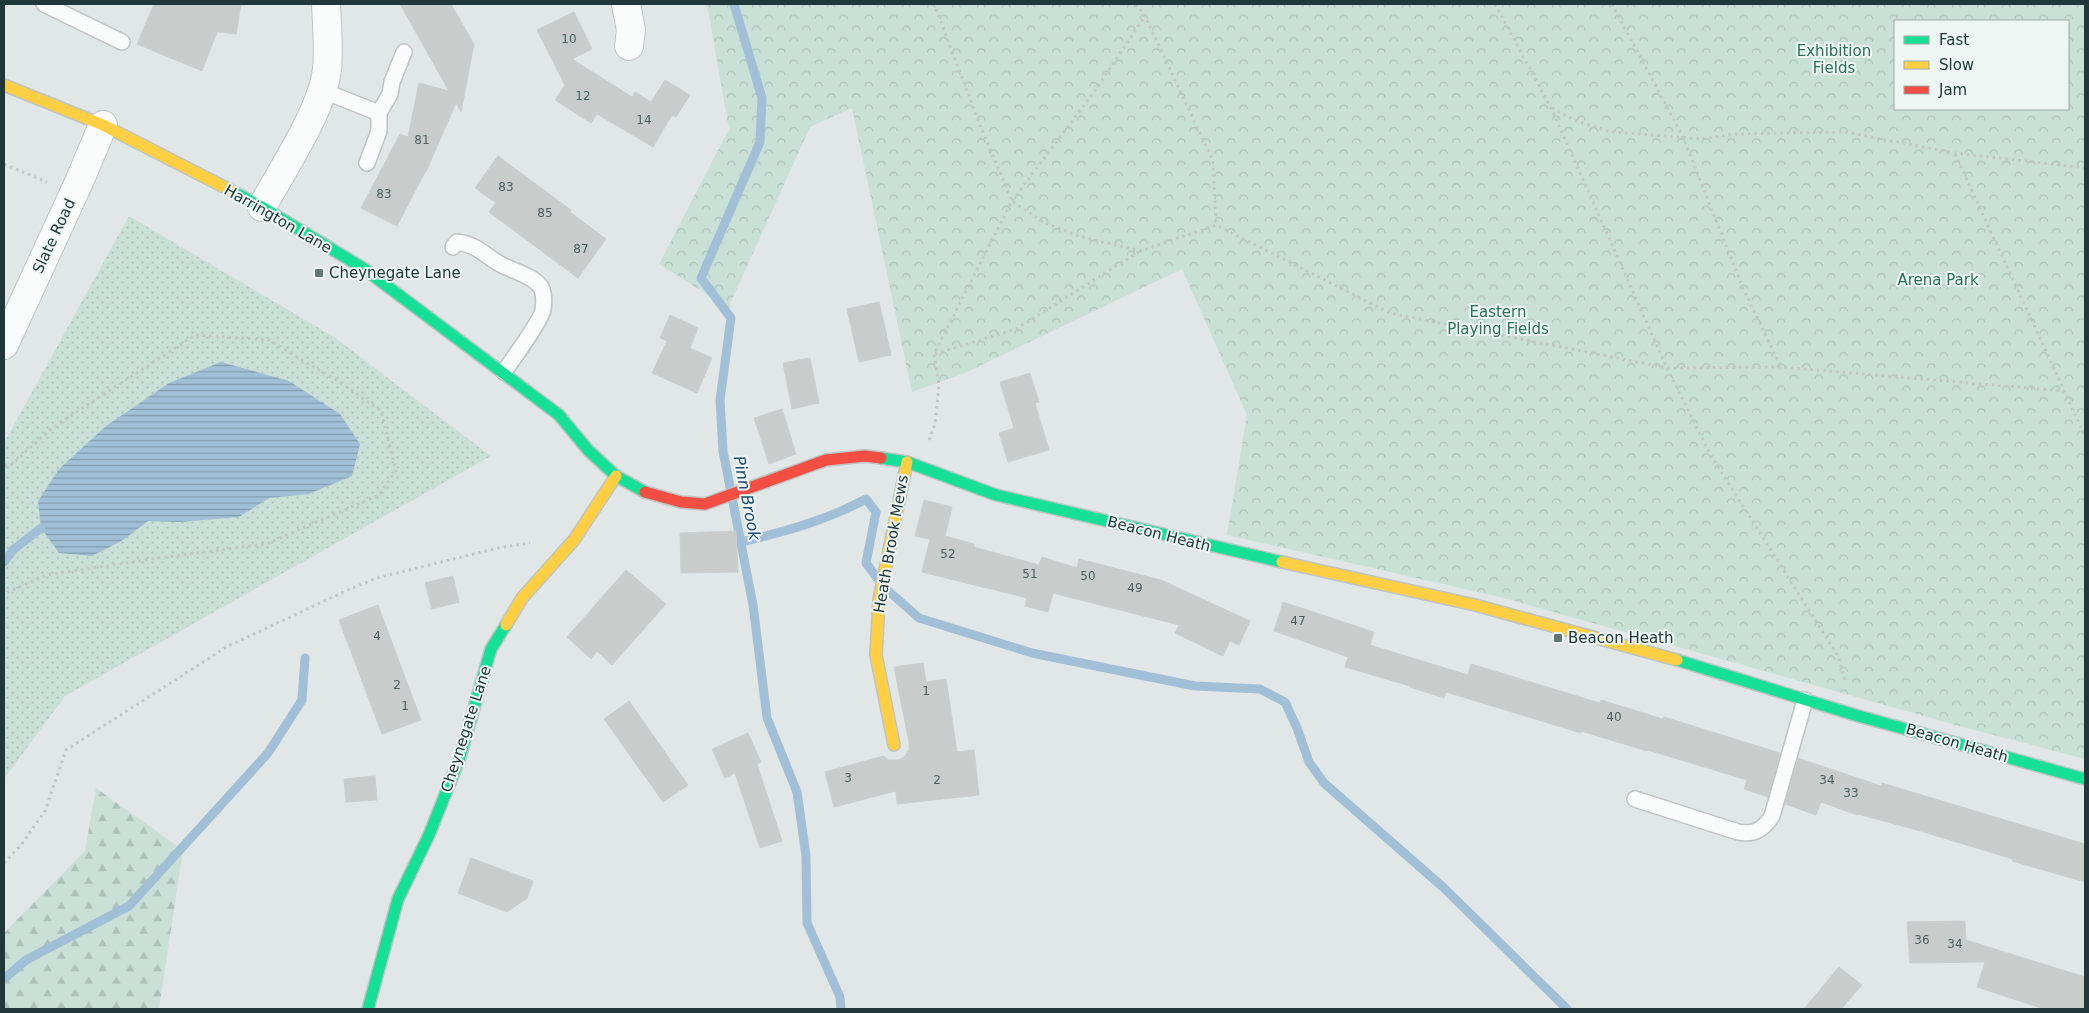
<svg xmlns="http://www.w3.org/2000/svg" width="2089" height="1013" viewBox="0 0 2089 1013" font-family="'DejaVu Sans',sans-serif">
  <style>
    .grass { fill: url(#grass-dots) }
    .forest { fill: url(#forest-firs) }
    .park { fill: url(#park-crowns); fill-rule: evenodd }
    .water { fill: url(#water-rules) }
    .lines { fill: none; stroke-linecap: round; stroke-linejoin: round }
    .stream { stroke: #a1bfd6; stroke-width: 9 }
    .building { fill: #c8cdcc; stroke: #c9cfcf }
    .lane-casing { stroke: #bec3c3; stroke-width: 18 }
    .street-casing { stroke: #bec3c3; stroke-width: 30 }
    .fast-casing { stroke: #bdc4c3; stroke-width: 14 }
    .slow-casing { stroke: #bdc4c3; stroke-width: 14 }
    .jam-casing { stroke: #bdc4c3; stroke-width: 14 }
    .path { stroke: #bec7c6; stroke-width: 3; stroke-dasharray: 2.5 4; stroke-linecap: butt }
    .lane { stroke: #fafbfb; stroke-width: 15 }
    .street { stroke: #fafbfb; stroke-width: 28 }
    .fast { stroke: #16e098; stroke-width: 11 }
    .slow { stroke: #ffcf43; stroke-width: 11 }
    .jam { stroke: #f24e42; stroke-width: 11 }
    .poi-dot { fill: #647576; stroke: #eef6f4; stroke-width: 2 }
    .labels { text-anchor: middle; dominant-baseline: central; stroke-width: 4; stroke-linejoin: round; paint-order: stroke }
    .number-label { font-size: 12px; fill: #4b5e5e }
    .park-label { font-size: 15px; fill: #2a6f58; stroke: #eef6f4 }
    .street-label { font-size: 15px; fill: #203839; stroke: #eef6f4 }
    .poi-label { font-size: 15px; fill: #203839; stroke: #eef6f4; text-anchor: start }
    .water-label { font-size: 16px; font-style: italic; fill: #1b4b73; stroke: #eef6f4 }
  </style>
  <defs>
    <pattern id="grass-dots" width="8" height="8" patternUnits="userSpaceOnUse" patternTransform="scale(1.25)"><rect width="8" height="8" fill="#c9e0d7"/><path d="M2 2h.1M6 6h.1" fill="none" stroke="#acc1b9" stroke-width="1.8" stroke-linecap="round"/></pattern>
    <pattern id="forest-firs" width="22" height="20" patternUnits="userSpaceOnUse" patternTransform="scale(1.25)"><rect width="22" height="20" fill="#c9e0d7"/><path d="M5 1l3.5 6h-7zM16 11l3.5 6h-7z" fill="#acc1b9"/></pattern>
    <pattern id="park-crowns" width="20" height="18" patternUnits="userSpaceOnUse" patternTransform="scale(1.25)"><rect width="20" height="18" fill="#c9e0d7"/><path d="M2 6a3 3 0 1 1 6 0M12 15a3 3 0 1 1 6 0" fill="none" stroke="#acc1b9"/></pattern>
    <pattern id="water-rules" width="6" height="5" patternUnits="userSpaceOnUse" patternTransform="scale(1.25)"><rect width="6" height="5" fill="#a1bfd6"/><path d="M0 2.5h6" fill="none" stroke="#839caf"/></pattern>
  </defs>
  <rect width="100%" height="100%" fill="#e1e6e6"/>
  <path class="grass" d="M 129,216 L 334,337 L 491,456 L 65,696 L 4,779 L 4,443 Z"/>
  <path class="forest" d="M 96,788 L 183,850 L 159,1009 L 4,1009 L 4,933 L 85,851 Z"/>
  <path class="park" d="M 705,4 L 2085,4 L 2085,759 L 1963,727 L 1500,597 L 1227,535 L 1247,415 L 1182,269 L 965,373 L 912,392 L 852,108 L 810,127 L 730,304 L 730,309 L 659,264 L 729,129 L 708,10 ZM 1895,21 L 2068,21 L 2068,109 L 1895,109 Z"/>
  <path class="water" d="M 221,362 L 289,381 L 340,414 L 360,444 L 352,476 L 309,494 L 269,498 L 239,517 L 180,522 L 148,521 L 123,540 L 92,556 L 59,553 L 41,528 L 38,501 L 59,469 L 106,426 L 169,383 Z"/>
  <g class="lines">
    <path class="stream" d="M 734,4 L 762,98 L 760,142 L 701,278 L 731,318 L 720,400 L 723,451 L 753,605 L 767,718 L 797,792 L 806,856 L 807,923 L 840,997 L 841,1009
      M 741,542 C 784,532 827,520 866,499 L 876,512 L 866,563 L 877,578
      M 4,562 L 13,550 L 41,528
      M 885,588 L 919,618 L 1032,653 L 1195,686 L 1260,689 L 1285,702 L 1297,728 L 1309,762 L 1324,783 L 1444,888 L 1567,1009
      M 4,979 L 26,960 L 129,906 L 268,753 L 302,700 L 305,658"/>
  </g>
  <path class="building" d="M 154,4 L 241,4 L 236,34 L 217,32 L 202,71 L 137,44 Z
    M 400,4 L 451,4 L 474,44 L 461,112 L 456,103 L 426,172 L 425,172 L 397,226 L 361,208 L 400,134 L 408,137 L 419,83 L 449,91 Z
    M 574,12 L 592,49 L 572,59 L 632,97 L 635,92 L 651,102 L 665,80 L 690,95 L 676,117 L 672,115 L 653,147 L 597,114 L 591,123 L 555,100 L 565,85 L 537,30 Z
    M 498,156 L 571,210 L 570,212 L 606,239 L 578,278 L 489,212 L 496,203 L 475,188 Z
    M 879,302 L 891,355 L 859,362 L 847,309 Z
    M 670,315 L 698,328 L 690,348 L 712,358 L 697,393 L 652,373 L 667,341 L 660,338 Z
    M 810,358 L 819,403 L 792,409 L 783,363 Z
    M 1030,373 L 1039,402 L 1035,403 L 1049,450 L 1008,462 L 999,433 L 1014,428 L 1000,382 Z
    M 782,409 L 796,454 L 769,464 L 754,418 Z
    M 924,500 L 952,507 L 945,536 L 974,544 L 974,547 L 1039,565 L 1042,557 L 1077,568 L 1079,559 L 1161,580 L 1250,621 L 1239,645 L 1230,641 L 1223,656 L 1175,633 L 1179,625 L 1053,593 L 1048,612 L 1025,606 L 1027,598 L 922,572 L 930,539 L 915,536 Z
    M 736,531 L 738,572 L 681,573 L 680,533 Z
    M 626,570 L 666,604 L 612,665 L 597,651 L 591,659 L 567,637 Z
    M 453,576 L 459,602 L 432,609 L 425,583 Z
    M 1283,602 L 1374,632 L 1370,645 L 1468,675 L 1471,664 L 1600,703 L 1601,700 L 1663,719 L 1664,717 L 1780,753 L 1768,797 L 1744,789 L 1747,780 L 1648,750 L 1647,751 L 1581,731 L 1581,733 L 1446,692 L 1444,698 L 1410,687 L 1410,686 L 1345,667 L 1348,657 L 1274,631 Z
    M 378,605 L 421,720 L 382,734 L 339,620 Z
    M 923,663 L 926,682 L 946,679 L 957,752 L 974,750 L 979,795 L 897,804 L 896,791 L 834,807 L 825,772 L 883,756 L 889,760 L 898,760 L 904,757 L 909,750 L 909,742 L 894,667 Z
    M 629,701 L 688,785 L 663,802 L 604,719 Z
    M 748,733 L 761,762 L 757,764 L 782,841 L 760,848 L 735,773 L 725,778 L 712,749 Z
    M 1798,758 L 1881,786 L 1882,783 L 2085,844 L 2085,882 L 2012,861 L 2013,859 L 1917,830 L 1858,814 L 1857,815 L 1821,802 L 1816,815 L 1785,804 Z
    M 375,776 L 377,800 L 346,802 L 344,779 Z
    M 471,858 L 533,881 L 527,898 L 507,912 L 458,893 Z
    M 1965,921 L 1966,940 L 2085,977 L 2085,1009 L 2044,1009 L 1977,987 L 1985,962 L 1910,963 L 1907,922 Z
    M 1839,967 L 1862,985 L 1841,1009 L 1804,1009 Z"/>
  <g class="lines">
    <defs>
      <path id="lane" d="M 44,4 L 122,42
        M 321,90 L 379,113 L 379,131 L 367,163
        M 379,113 L 390,94 L 392,82 L 404,52
        M 453,247 L 457,242 C 480,245 486,258 504,266 C 516,272 533,276 541,287 C 544,293 544,303 543,310 C 541,321 512,360 504,372
        M 1635,799 L 1738,832 C 1754,835 1763,830 1772,816 L 1805,700"/>
      <path id="street" d="M 626,4 L 631,30 L 629,46
        M 262,207 C 282,170 323,109 327,69 C 329,48 327,25 326,4
        M 4,345 L 79,182 L 103,125"/>
      <path id="fast" d="M 232,191 L 262,207 L 363,268 L 559,415 L 588,450 L 616,476 L 645,492
        M 881,458 L 907,462 L 996,495 L 1282,562
        M 1677,660 L 1855,715 L 2085,779
        M 368,1009 L 398,899 L 429,835 L 459,760 L 491,649 L 506,625"/>
      <path id="slow" d="M 4,85 L 103,125 L 232,191
        M 1282,562 L 1475,605 L 1677,660
        M 506,625 L 522,598 L 574,540 L 616,476
        M 894,745 L 876,655 L 879,600 L 907,462"/>
      <path id="jam" d="M 645,492 L 681,502 L 705,504 L 826,460 L 865,456 L 881,458"/>
    </defs>
    <use href="#lane" class="lane-casing"/>
    <use href="#street" class="street-casing"/>
    <use href="#fast" class="fast-casing"/>
    <use href="#slow" class="slow-casing"/>
    <use href="#jam" class="jam-casing"/>
    <path class="path" d="M 932,4 L 936,9 L 982,130 L 1012,201 L 1043,222 L 1081,237 L 1141,251 L 1216,225 L 1390,313 L 1667,368 L 1781,367 L 2064,391
      M 1136,4 L 1145,16 L 1213,161 L 1216,225
      M 1495,4 L 1551,108 L 1667,368 L 1710,454 L 1838,656 L 1845,680
      M 1612,4 L 1683,137 L 1743,288 L 1781,367
      M 1552,108 L 1574,120 L 1611,132 L 1701,139 L 1734,134 L 1845,132 L 1955,153 L 2085,168
      M 1955,154 L 2085,436
      M 4,164 L 47,182
      M 935,354 L 1016,329 L 1140,251
      M 929,440 L 935,424 L 939,385 L 934,354 L 1012,201 L 1094,92 L 1145,16
      M 4,466 L 11,465 L 52,428 L 195,335 L 269,340 L 341,383 L 381,411 L 396,470 L 379,495 L 266,544 L 159,558 L 46,575 L 4,594
      M 4,863 L 21,845 L 45,811 L 66,750 L 228,646 L 350,589 L 377,578 L 498,548 L 530,543"/>
    <use href="#lane" class="lane"/>
    <use href="#street" class="street"/>
    <use href="#fast" class="fast"/>
    <use href="#slow" class="slow"/>
    <use href="#jam" class="jam"/>
  </g>
  <g class="poi-dot">
    <rect x="314" y="268" width="10" height="10" rx="2.5"/>
    <rect x="1553" y="633" width="10" height="10" rx="2.5"/>
  </g>
  <g class="labels">
    <g class="number-label">
      <text x="569" y="39">10</text>
      <text x="583" y="96">12</text>
      <text x="644" y="120">14</text>
      <text x="422" y="140">81</text>
      <text x="506" y="187">83</text>
      <text x="384" y="194">83</text>
      <text x="545" y="213">85</text>
      <text x="581" y="249">87</text>
      <text x="948" y="554">52</text>
      <text x="1030" y="574">51</text>
      <text x="1088" y="576">50</text>
      <text x="1135" y="588">49</text>
      <text x="1298" y="621">47</text>
      <text x="377" y="636">4</text>
      <text x="397" y="685">2</text>
      <text x="926" y="691">1</text>
      <text x="405" y="706">1</text>
      <text x="1614" y="717">40</text>
      <text x="848" y="778">3</text>
      <text x="937" y="780">2</text>
      <text x="1827" y="780">34</text>
      <text x="1851" y="793">33</text>
      <text x="1922" y="940">36</text>
      <text x="1955" y="944">34</text>
    </g>
    <g class="park-label">
      <text x="1834" y="51">Exhibition<tspan x="1834" dy="17">Fields</tspan></text>
      <text x="1938" y="280">Arena Park</text>
      <text x="1498" y="312">Eastern<tspan x="1498" dy="17">Playing Fields</tspan></text>
    </g>
    <g class="street-label">
      <text transform="translate(278 219) rotate(30)">Harrington Lane</text>
      <text transform="translate(54 236) rotate(-65)">Slate Road</text>
      <text transform="translate(1159 534) rotate(14)">Beacon Heath</text>
      <text transform="translate(891 544) rotate(-80)">Heath Brook Mews</text>
      <text transform="translate(466 729) rotate(-72)">Cheynegate Lane</text>
      <text transform="translate(1957 743) rotate(16)">Beacon Heath</text>
    </g>
    <g class="poi-label">
      <text x="329" y="273">Cheynegate Lane</text>
      <text x="1568" y="638">Beacon Heath</text>
    </g>
    <g class="water-label">
      <text transform="translate(747 498) rotate(79)">Pinn Brook</text>
    </g>
  </g>
  <rect width="2089" height="1013" fill="none" stroke="#203839" stroke-width="10"/>
  <rect x="1894" y="20" width="175" height="90" fill="#eef6f4" stroke="#9caaa9"/>
  <rect x="1904" y="36" width="25" height="8" fill="#16e098" stroke="#9caaa9"/>
  <text x="1939" y="45" font-size="15" fill="#203839">Fast</text>
  <rect x="1904" y="61" width="25" height="8" fill="#ffcf43" stroke="#9caaa9"/>
  <text x="1939" y="70" font-size="15" fill="#203839">Slow</text>
  <rect x="1904" y="86" width="25" height="8" fill="#f24e42" stroke="#9caaa9"/>
  <text x="1939" y="95" font-size="15" fill="#203839">Jam</text>
</svg>
